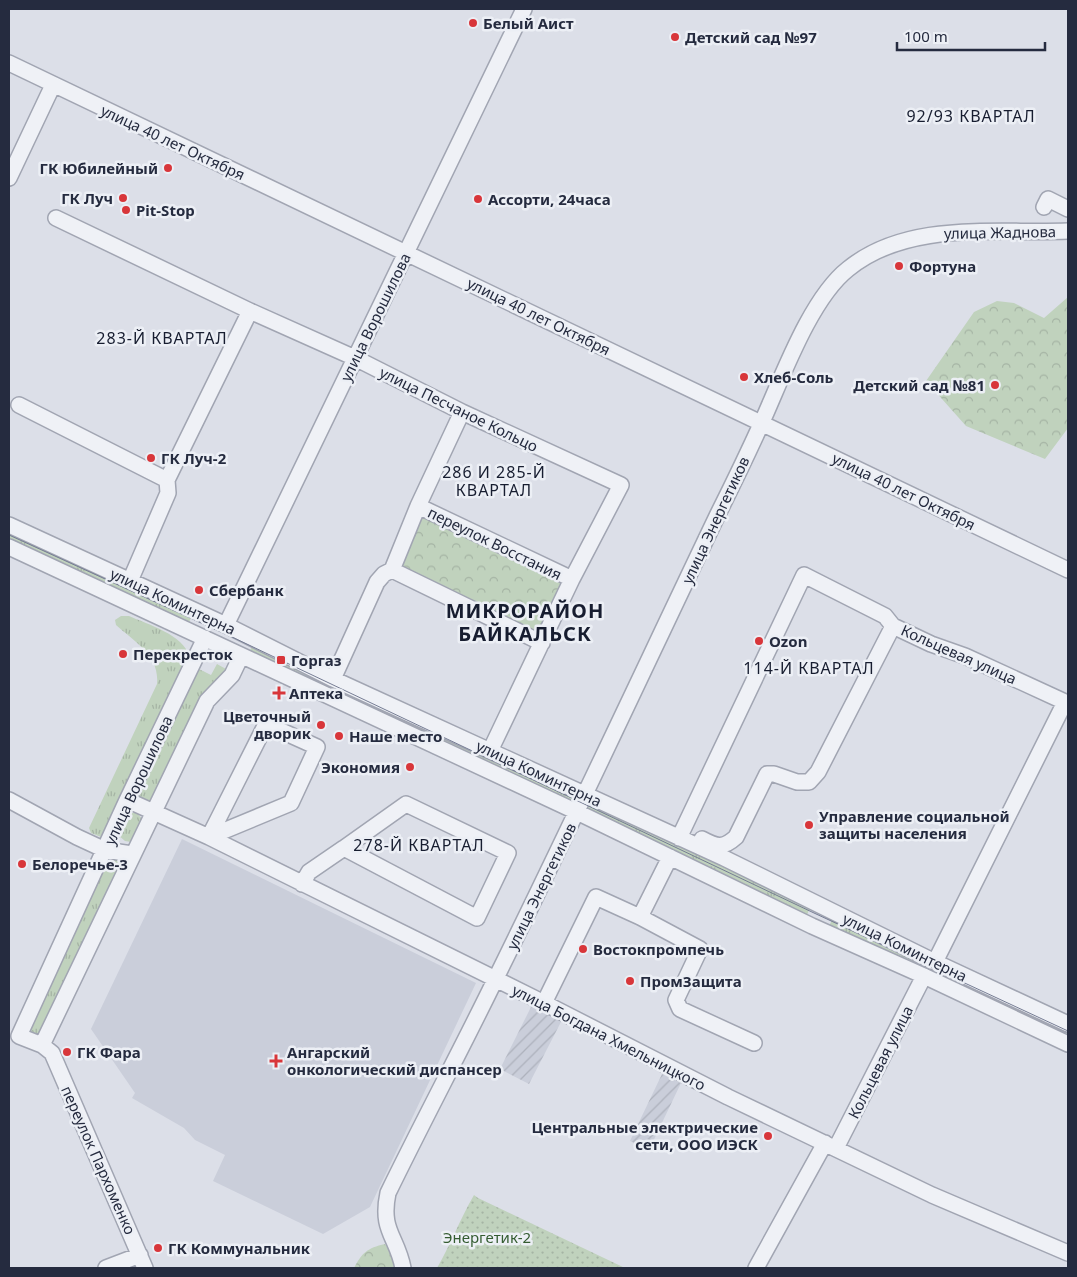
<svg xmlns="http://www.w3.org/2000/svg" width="1077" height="1277" viewBox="0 0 1077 1277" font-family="'Noto Sans',sans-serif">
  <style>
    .built { fill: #caceda }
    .industrial { fill: url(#industrial-furrows) }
    .grass { fill: url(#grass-tufts) }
    .forest { fill: url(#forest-crowns) }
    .garden { fill: url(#garden-dots) }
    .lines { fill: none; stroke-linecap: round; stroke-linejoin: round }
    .minor-casing { stroke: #a1a5b2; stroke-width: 18 }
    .minor { stroke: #eff1f6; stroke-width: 15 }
    .tram { stroke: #757c93; stroke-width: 1 }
    .poi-dot { fill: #d8363a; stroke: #eceff5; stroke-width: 2 }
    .labels { text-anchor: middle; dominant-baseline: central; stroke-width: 5; stroke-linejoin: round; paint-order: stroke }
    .poi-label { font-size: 15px; font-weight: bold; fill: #252b3f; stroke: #eceff5; text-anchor: start }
    .street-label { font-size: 15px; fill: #252b3f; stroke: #eceff5 }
    .park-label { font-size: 15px; fill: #345c31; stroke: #eceff5 }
    .neighbourhood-label { font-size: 16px; letter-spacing: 1px; fill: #171d30; stroke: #eceff5 }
    .district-label { font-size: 20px; font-weight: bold; letter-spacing: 1px; fill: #171d30; stroke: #eceff5 }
  </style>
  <defs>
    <pattern id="industrial-furrows" width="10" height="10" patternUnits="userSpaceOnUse" patternTransform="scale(1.25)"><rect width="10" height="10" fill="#caceda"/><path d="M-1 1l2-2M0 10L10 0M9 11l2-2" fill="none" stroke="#adb1bc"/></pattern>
    <pattern id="grass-tufts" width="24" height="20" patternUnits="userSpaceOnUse" patternTransform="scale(1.25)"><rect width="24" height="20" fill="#c0d2bd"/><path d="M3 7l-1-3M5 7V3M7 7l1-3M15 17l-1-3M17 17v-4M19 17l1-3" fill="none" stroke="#a5b4a4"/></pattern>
    <pattern id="forest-crowns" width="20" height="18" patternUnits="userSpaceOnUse" patternTransform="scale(1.25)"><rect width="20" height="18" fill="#c0d2bd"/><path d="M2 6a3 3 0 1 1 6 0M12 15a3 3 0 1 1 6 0" fill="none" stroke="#a5b4a4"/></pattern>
    <pattern id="garden-dots" width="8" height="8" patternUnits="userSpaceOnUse" patternTransform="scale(1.25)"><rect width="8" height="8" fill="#c0d2bd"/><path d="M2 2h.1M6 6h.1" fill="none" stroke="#a5b4a4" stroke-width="1.8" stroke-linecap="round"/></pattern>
  </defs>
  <rect width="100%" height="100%" fill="#dcdfe8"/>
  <path class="built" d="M 182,839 L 476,983 L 370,1207 L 323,1234 L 213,1181 L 225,1155 L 195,1140 L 184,1128 L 132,1098 L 135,1093 L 91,1029 Z"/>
  <path class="industrial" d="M 532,1005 L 562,1020 L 529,1084 L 500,1069 Z
    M 662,1074 L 681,1083 L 649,1150 L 630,1141 Z"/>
  <path class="grass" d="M 9,530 L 192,616 L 187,626 L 9,543 Z
    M 121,616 L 129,616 C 147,624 184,635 189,656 L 106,834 L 101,837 L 91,833 L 89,828 L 157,684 C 160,656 135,642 116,625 L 115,620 Z
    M 253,644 L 574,796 L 569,806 L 248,655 Z
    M 217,664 L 226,669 L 219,682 L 152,801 L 141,804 L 136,792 L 197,668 L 211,675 Z
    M 588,802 L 810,907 L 806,918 L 583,813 Z
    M 129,813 L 137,813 L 142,819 L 131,842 L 125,841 L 118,835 Z
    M 116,857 L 122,863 L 44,1031 L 33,1039 L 26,1031 L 107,858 Z
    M 833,918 L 1068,1029 L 1068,1042 L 828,928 Z"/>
  <path class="forest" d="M 1068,297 L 1068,428 L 1045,459 L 966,426 L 926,381 L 974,312 L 997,301 L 1014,303 L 1044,318 Z
    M 419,506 L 571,579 L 542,643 L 392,570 Z
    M 385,1244 L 397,1263 L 397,1268 L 354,1268 C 362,1253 367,1248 385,1244 Z"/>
  <path class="garden" d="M 474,1195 L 478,1198 L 625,1268 L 437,1268 C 451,1244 460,1219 474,1195 Z"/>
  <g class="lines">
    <defs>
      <path id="minor" d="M 9,63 L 1068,570
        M 9,178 L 53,85
        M 1044,207 L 1048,199 L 1068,209
        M 56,218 L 250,311 L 355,358 L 462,412 L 621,485 L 572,579 L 490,751
        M 19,405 L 167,480
        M 418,506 L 572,579
        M 9,525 L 226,625 L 333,679 L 724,858 L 935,962 L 1068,1024
        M 9,547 L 577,812 L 812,926 L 924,976 L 1068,1044
        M 392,570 L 542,643
        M 130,581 L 168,493 L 167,480 L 250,311
        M 226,625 L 524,9
        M 333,679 L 377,582 L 384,574 L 392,570 L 418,506 L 462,412
        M 266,724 L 317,747 L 291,803 L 209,837 Z
        M 9,800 L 77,837 L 105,850 L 132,854
        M 127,800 L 209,837 L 544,1003 L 728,1097 L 932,1195 L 1068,1253
        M 679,838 L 804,575 L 885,616 L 893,626 L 931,644 L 965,656 L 1065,702 L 935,962
        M 702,839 C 717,847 723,849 736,837 L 767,774 L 774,774 L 797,782 L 809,782 L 818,772 L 893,626
        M 302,884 L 309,872 L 344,848 L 477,918 L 508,853 L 406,804 L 344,848
        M 640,917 L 670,857
        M 544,1003 L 596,897 L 640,917 L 700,949 L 676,1000 L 680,1009 L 754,1043
        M 19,1036 L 127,800 L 205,638
        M 19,1036 L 42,1045 L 52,1053 L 145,1268
        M 42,1045 L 207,701 L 232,675 L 241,656
        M 836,1148 L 924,976
        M 106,1268 L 140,1255
        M 403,1268 C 397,1236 380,1231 388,1193 C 423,1121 461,1050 496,978 C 572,824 644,669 718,514 C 733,484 748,453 762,422 C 782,378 810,299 848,269 C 908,220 996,234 1068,231
        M 756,1268 L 825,1143"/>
    </defs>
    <use href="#minor" class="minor-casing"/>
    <use href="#minor" class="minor"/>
    <path class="tram" d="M 9,535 L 232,637 L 814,913 L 1068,1031"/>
  </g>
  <g class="poi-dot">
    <circle cx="473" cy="23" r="5"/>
    <circle cx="675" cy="37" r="5"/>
    <circle cx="168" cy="168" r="5"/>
    <circle cx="123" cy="198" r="5"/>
    <circle cx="478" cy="199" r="5"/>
    <circle cx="126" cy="210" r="5"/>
    <circle cx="899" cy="266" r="5"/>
    <circle cx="744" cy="377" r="5"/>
    <circle cx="995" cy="385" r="5"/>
    <circle cx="151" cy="458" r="5"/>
    <circle cx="199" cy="590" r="5"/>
    <circle cx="759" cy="641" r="5"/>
    <circle cx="123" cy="654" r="5"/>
    <rect x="276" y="655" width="10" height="10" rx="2.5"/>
    <path d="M276.5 685.5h5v5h5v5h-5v5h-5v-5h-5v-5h5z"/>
    <circle cx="321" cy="725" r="5"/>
    <circle cx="339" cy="736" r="5"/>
    <circle cx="410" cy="767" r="5"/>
    <circle cx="809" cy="825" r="5"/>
    <circle cx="22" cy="864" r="5"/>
    <circle cx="583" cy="949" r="5"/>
    <circle cx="630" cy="981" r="5"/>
    <circle cx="67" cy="1052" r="5"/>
    <path d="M273.5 1053.5h5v5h5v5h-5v5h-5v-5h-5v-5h5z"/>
    <circle cx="768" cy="1136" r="5"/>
    <circle cx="158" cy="1248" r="5"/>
  </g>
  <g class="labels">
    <g class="poi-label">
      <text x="483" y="23">Белый Аист</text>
      <text x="685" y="37">Детский сад №97</text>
      <text x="158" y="168" text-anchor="end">ГК Юбилейный</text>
      <text x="113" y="198" text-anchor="end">ГК Луч</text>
      <text x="488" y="199">Ассорти, 24часа</text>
      <text x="136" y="210">Pit-Stop</text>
      <text x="909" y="266">Фортуна</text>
      <text x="754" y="377">Хлеб-Соль</text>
      <text x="985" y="385" text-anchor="end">Детский сад №81</text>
      <text x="161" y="458">ГК Луч-2</text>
      <text x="209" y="590">Сбербанк</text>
      <text x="769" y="641">Ozon</text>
      <text x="133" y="654">Перекресток</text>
      <text x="291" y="660">Горгаз</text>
      <text x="289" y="693">Аптека</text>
      <text x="311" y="716" text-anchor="end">Цветочный<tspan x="311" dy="17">дворик</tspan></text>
      <text x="349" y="736">Наше место</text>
      <text x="400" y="767" text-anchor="end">Экономия</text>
      <text x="819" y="816">Управление социальной<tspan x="819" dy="17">защиты населения</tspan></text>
      <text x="32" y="864">Белоречье-3</text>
      <text x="593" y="949">Востокпромпечь</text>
      <text x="640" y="981">ПромЗащита</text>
      <text x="77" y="1052">ГК Фара</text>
      <text x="287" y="1052">Ангарский<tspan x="287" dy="17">онкологический диспансер</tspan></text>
      <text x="758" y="1127" text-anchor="end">Центральные электрические<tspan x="758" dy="17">сети, ООО ИЭСК</tspan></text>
      <text x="168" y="1248">ГК Коммунальник</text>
    </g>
    <g class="street-label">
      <text transform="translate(173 142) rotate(25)">улица 40 лет Октября</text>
      <text transform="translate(1000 232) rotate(-1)">улица Жаднова</text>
      <text transform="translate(539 316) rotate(26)">улица 40 лет Октября</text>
      <text transform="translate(375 317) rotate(-64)">улица Ворошилова</text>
      <text transform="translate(459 409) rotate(26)">улица Песчаное Кольцо</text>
      <text transform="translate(904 491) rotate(26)">улица 40 лет Октября</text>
      <text transform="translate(715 520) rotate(-65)">улица Энергетиков</text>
      <text transform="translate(495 543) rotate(26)">переулок Восстания</text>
      <text transform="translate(173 601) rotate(25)">улица Коминтерна</text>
      <text transform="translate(959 654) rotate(24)">Кольцевая улица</text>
      <text transform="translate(539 773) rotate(25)">улица Коминтерна</text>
      <text transform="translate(138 780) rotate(-65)">улица Ворошилова</text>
      <text transform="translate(541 886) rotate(-64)">улица Энергетиков</text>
      <text transform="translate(905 947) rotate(26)">улица Коминтерна</text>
      <text transform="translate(609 1037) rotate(27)">улица Богдана Хмельницкого</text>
      <text transform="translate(880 1062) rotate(-63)">Кольцевая улица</text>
      <text transform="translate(99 1160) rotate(66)">переулок Пархоменко</text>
    </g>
    <g class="park-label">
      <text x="487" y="1237">Энергетик-2</text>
    </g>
    <g class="neighbourhood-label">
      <text x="971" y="116">92/93 КВАРТАЛ</text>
      <text x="162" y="338">283-Й КВАРТАЛ</text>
      <text x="494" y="472">286 И 285-Й<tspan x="494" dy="18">КВАРТАЛ</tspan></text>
      <text x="809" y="668">114-Й КВАРТАЛ</text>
      <text x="419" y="845">278-Й КВАРТАЛ</text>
    </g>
    <g class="district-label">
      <text x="525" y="610">МИКРОРАЙОН<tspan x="525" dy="23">БАЙКАЛЬСК</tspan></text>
    </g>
  </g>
  <rect width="1077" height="1277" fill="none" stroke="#252b3f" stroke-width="20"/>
  <path d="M897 42v8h148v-8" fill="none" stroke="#252b3f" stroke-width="2.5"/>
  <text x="904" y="42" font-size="15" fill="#252b3f" stroke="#eceff5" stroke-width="4" paint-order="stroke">100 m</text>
</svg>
